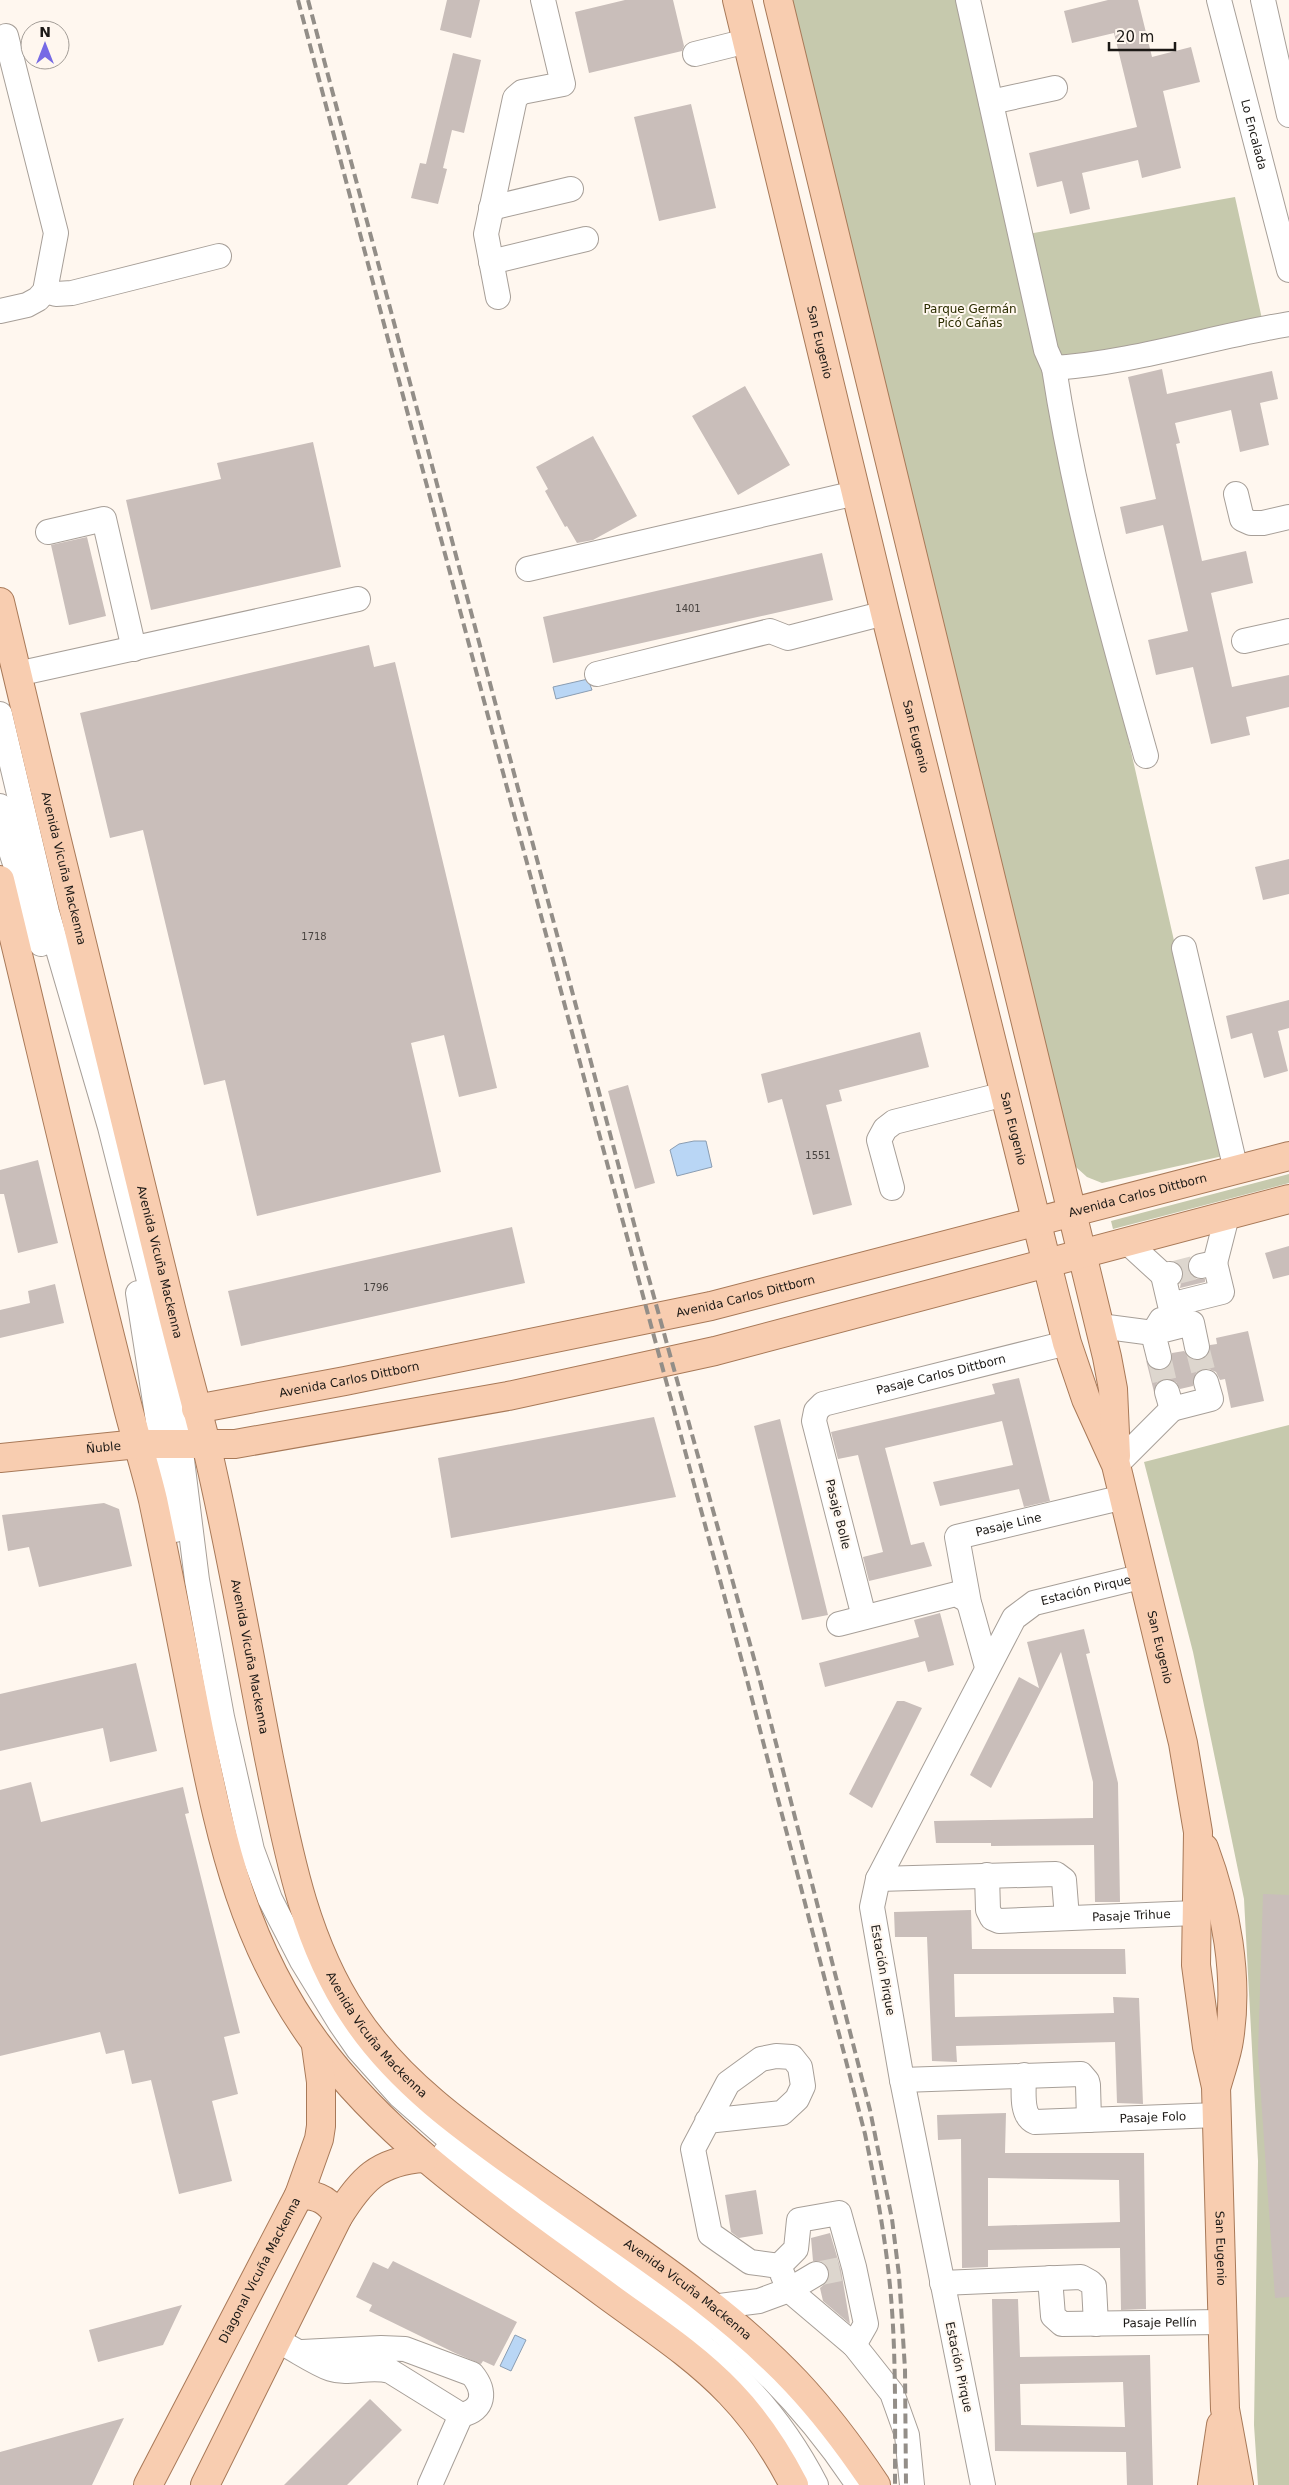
<svg xmlns="http://www.w3.org/2000/svg" width="1289" height="2485" viewBox="0 0 1289 2485" font-family="'DejaVu Sans',sans-serif">
  <style>
    .green { fill: #c6c9ad }
    .water { fill: #b9d6f5; stroke: #8a9db2 }
    .building { fill: #c9beba; fill-rule: evenodd }
    .lines { fill: none; stroke-linecap: round; stroke-linejoin: round }
    .minor-tunnel { stroke: #ddd6ce; stroke-width: 24; stroke-dasharray: 24 12; stroke-linecap: butt }
    .minor-casing { stroke: #a79f98; stroke-width: 26 }
    .major-casing { stroke: #a87958; stroke-width: 30 }
    .minor { stroke: #fff; stroke-width: 24 }
    .major { stroke: #f8cdb0; stroke-width: 28 }
    .rail { stroke: #938e88; stroke-width: 4; stroke-dasharray: 10 5; stroke-linecap: butt }
    .labels { text-anchor: middle; dominant-baseline: central; stroke-width: 4; stroke-linejoin: round; paint-order: stroke }
    .number-label { font-size: 10px; fill: #47423f }
    .street-label { font-size: 12px; fill: #1c1916; stroke: #fff7ef }
    .park-label { font-size: 12px; fill: #2b2d00; stroke: #fff7ef }
  </style>
  <rect width="100%" height="100%" fill="#fff7ef"/>
  <path class="green" d="M 790,0 L 970,0 L 1028,234 L 1235,197 L 1266,337 L 1047,382 L 1223,1156 L 1102,1183 L 1087,1177 L 1067,1159 Z
    M 1289,1174 L 1289,1183 L 1113,1229 L 1111,1221 Z
    M 1289,1425 L 1289,2485 L 1258,2485 L 1254,2425 L 1258,2161 L 1244,1899 L 1193,1652 L 1144,1462 Z"/>
  <path class="water" d="M 588,679 L 592,690 L 556,699 L 553,687 Z
    M 694,1141 L 706,1141 L 712,1167 L 677,1176 L 670,1150 L 679,1144 Z
    M 515,2335 L 526,2340 L 511,2371 L 500,2366 Z"/>
  <path class="building" d="M 447,0 L 480,0 L 471,38 L 440,30 Z
    M 625,0 L 673,0 L 684,46 L 682,51 L 589,73 L 575,12 Z
    M 1108,0 L 1138,0 L 1152,57 L 1191,47 L 1200,82 L 1163,91 L 1181,168 L 1142,178 L 1138,160 L 1082,173 L 1090,209 L 1070,214 L 1062,181 L 1037,187 L 1029,153 L 1137,127 L 1114,33 L 1072,43 L 1064,11 Z
    M 453,53 L 481,60 L 464,133 L 452,130 L 443,168 L 447,169 L 438,204 L 411,198 L 420,163 L 426,164 Z
    M 691,104 L 716,208 L 659,221 L 634,117 Z
    M 1162,369 L 1167,394 L 1272,371 L 1278,399 L 1260,403 L 1269,445 L 1240,452 L 1231,410 L 1175,423 L 1180,443 L 1176,444 L 1202,561 L 1246,551 L 1253,583 L 1211,593 L 1232,687 L 1289,675 L 1289,707 L 1246,717 L 1250,735 L 1211,744 L 1193,667 L 1156,675 L 1148,640 L 1188,631 L 1163,525 L 1126,534 L 1120,507 L 1156,499 L 1128,377 Z
    M 745,386 L 790,465 L 738,495 L 692,416 Z
    M 593,436 L 637,516 L 593,540 L 577,543 L 567,526 L 565,527 L 545,491 L 548,489 L 536,467 Z
    M 313,442 L 341,567 L 151,610 L 126,500 L 221,479 L 217,463 Z
    M 87,537 L 106,616 L 69,625 L 51,545 Z
    M 822,553 L 833,600 L 553,663 L 543,617 Z
    M 369,645 L 374,667 L 395,662 L 497,1088 L 459,1097 L 444,1035 L 411,1043 L 441,1172 L 257,1216 L 225,1080 L 204,1085 L 143,830 L 110,838 L 80,713 Z
    M 1289,859 L 1289,894 L 1263,900 L 1255,867 Z
    M 1289,1000 L 1289,1028 L 1278,1031 L 1288,1071 L 1264,1078 L 1252,1033 L 1231,1039 L 1226,1016 Z
    M 920,1032 L 929,1067 L 839,1090 L 842,1101 L 826,1105 L 852,1205 L 813,1215 L 782,1099 L 768,1103 L 761,1074 Z
    M 628,1085 L 655,1183 L 635,1189 L 608,1091 Z
    M 38,1160 L 58,1243 L 18,1253 L 4,1194 L 0,1194 L 0,1170 Z
    M 512,1227 L 525,1283 L 241,1346 L 228,1291 Z
    M 1289,1246 L 1289,1275 L 1273,1279 L 1265,1253 Z
    M 1188,1269 L 1191,1276 L 1197,1279 L 1205,1279 L 1205,1282 L 1180,1288 L 1183,1270 Z
    M 55,1284 L 64,1323 L 0,1338 L 0,1310 L 30,1303 L 28,1291 Z
    M 1248,1331 L 1264,1401 L 1231,1408 L 1225,1379 L 1220,1380 L 1216,1372 L 1209,1369 L 1202,1369 L 1196,1373 L 1193,1386 L 1180,1389 L 1176,1382 L 1164,1379 L 1157,1383 L 1154,1392 L 1146,1360 L 1150,1367 L 1162,1370 L 1169,1366 L 1172,1353 L 1184,1351 L 1192,1360 L 1200,1360 L 1206,1357 L 1210,1345 L 1217,1344 L 1216,1338 Z
    M 1019,1378 L 1050,1501 L 1024,1507 L 1019,1489 L 940,1506 L 933,1482 L 1013,1465 L 1002,1421 L 885,1448 L 911,1545 L 924,1542 L 932,1566 L 869,1581 L 863,1557 L 883,1552 L 858,1455 L 838,1459 L 831,1432 L 995,1394 L 992,1384 Z
    M 654,1417 L 676,1497 L 451,1538 L 438,1458 Z
    M 780,1419 L 828,1615 L 802,1620 L 754,1426 Z
    M 104,1503 L 119,1509 L 132,1566 L 39,1587 L 29,1547 L 8,1551 L 2,1515 Z
    M 940,1613 L 954,1665 L 928,1672 L 925,1661 L 825,1687 L 819,1663 L 919,1637 L 914,1620 Z
    M 1084,1629 L 1090,1653 L 1086,1654 L 1118,1783 L 1120,1902 L 1095,1902 L 1094,1845 L 991,1846 L 991,1843 L 936,1843 L 934,1821 L 1093,1818 L 1093,1782 L 1061,1652 L 991,1788 L 970,1775 L 1019,1677 L 1039,1688 L 1027,1642 Z
    M 136,1663 L 157,1751 L 110,1762 L 103,1728 L 0,1751 L 0,1694 Z
    M 897,1701 L 904,1701 L 922,1708 L 872,1808 L 849,1794 Z
    M 31,1782 L 41,1822 L 183,1787 L 189,1813 L 185,1814 L 240,2033 L 224,2037 L 238,2094 L 212,2101 L 232,2181 L 179,2194 L 151,2080 L 132,2084 L 124,2050 L 106,2054 L 100,2032 L 0,2056 L 0,1790 Z
    M 1263,1894 L 1289,1895 L 1289,2297 L 1275,2298 L 1258,2053 Z
    M 971,1910 L 972,1949 L 1125,1949 L 1126,1974 L 954,1974 L 955,2017 L 1114,2013 L 1113,1997 L 1139,1998 L 1143,2104 L 1117,2103 L 1115,2042 L 956,2046 L 957,2062 L 932,2061 L 927,1937 L 895,1937 L 894,1912 Z
    M 1006,2113 L 1005,2153 L 1144,2153 L 1146,2309 L 1121,2310 L 1120,2248 L 988,2250 L 988,2267 L 962,2268 L 961,2139 L 938,2140 L 937,2115 ZM 988,2178 L 1119,2180 L 1120,2222 L 988,2226 Z
    M 756,2190 L 763,2234 L 739,2238 L 731,2232 L 725,2195 Z
    M 830,2233 L 841,2270 L 850,2324 L 823,2301 L 820,2288 L 828,2281 L 830,2273 L 823,2262 L 813,2261 L 811,2238 Z
    M 393,2261 L 517,2322 L 494,2366 L 483,2361 L 481,2364 L 455,2353 L 369,2311 L 372,2305 L 356,2297 L 373,2262 L 388,2269 Z
    M 992,2299 L 1018,2299 L 1020,2357 L 1150,2355 L 1153,2485 L 1127,2485 L 1126,2452 L 995,2451 ZM 1123,2382 L 1125,2427 L 1021,2425 L 1020,2384 Z
    M 182,2305 L 163,2345 L 98,2362 L 89,2330 Z
    M 370,2399 L 402,2430 L 347,2485 L 284,2485 Z
    M 124,2418 L 92,2485 L 0,2485 L 0,2452 Z"/>
  <g class="lines">
    <path class="minor-tunnel" d="M 1170,1274 L 1201,1266
      M 1197,1347 L 1206,1382
      M 1159,1357 L 1167,1392
      M 816,2274 L 846,2268"/>
    <defs>
      <g id="minor">
        <path d="M 968,0 L 1046,350 L 1054,368 C 1132,363 1211,337 1289,324"/>
        <path id="s1" d="M 1219,0 L 1289,270"/>
        <path d="M 1263,0 L 1289,115"/>
        <path d="M 695,54 L 747,41"/>
        <path d="M 991,102 L 1055,88"/>
        <path d="M 491,208 L 571,189"/>
        <path d="M 491,262 L 586,239"/>
        <path d="M 45,291 L 56,294 L 72,293 L 219,256"/>
        <path d="M 498,297 L 486,234 L 515,98 L 522,92 L 563,84 L 543,0"/>
        <path d="M 0,311 L 27,305 L 38,299 L 45,291 L 56,233 L 6,36"/>
        <path d="M 1054,368 C 1074,499 1110,628 1146,756"/>
        <path d="M 1236,494 L 1242,519 L 1251,523 L 1263,523 L 1289,517"/>
        <path d="M 48,532 L 104,519 L 134,649"/>
        <path d="M 528,569 L 856,493"/>
        <path d="M 1244,641 L 1289,631"/>
        <path d="M 17,674 L 358,599"/>
        <path d="M 597,674 L 770,631 L 788,638 L 885,613"/>
        <path d="M 0,714 L 47,912 L 110,1127 L 159,1320 L 180,1444 L 197,1580 L 222,1717 L 252,1850 L 270,1899 L 302,1961 L 340,2023 L 358,2049 L 400,2096 L 449,2139 L 721,2331 C 774,2376 820,2427 858,2485"/>
        <path d="M 0,806 L 9,845 L 41,944"/>
        <path d="M 1184,948 L 1236,1170"/>
        <path d="M 892,1188 L 879,1140 L 885,1129 L 894,1122 L 1005,1094"/>
        <path d="M 1128,1243 L 1163,1275"/>
        <path d="M 1215,1263 L 1227,1216"/>
        <path d="M 1170,1274 L 1163,1275 L 1170,1305 L 1222,1292 L 1215,1263 L 1201,1266"/>
        <path d="M 138,1293 L 175,1530"/>
        <path d="M 1100,1326 L 1153,1333 L 1161,1320"/>
        <path d="M 1159,1357 L 1153,1333 L 1192,1323 L 1197,1347"/>
        <path d="M 1167,1392 L 1172,1409 L 1211,1399 L 1206,1382"/>
        <path d="M 1116,1465 L 1172,1409"/>
        <path id="s2" d="M 969,1603 L 957,1537 L 1124,1497"/>
        <path id="s3" d="M 864,1617 L 814,1421 L 816,1411 L 823,1404 L 1067,1343"/>
        <path d="M 839,1624 L 956,1594 L 967,1600 L 970,1606 L 987,1667"/>
        <path id="s4" d="M 987,1875 L 988,1910 L 992,1918 L 999,1921 L 1196,1913"/>
        <path d="M 878,1879 L 1056,1874 L 1064,1880 L 1067,1918"/>
        <path id="s5" d="M 1024,2075 C 1024,2089 1020,2116 1035,2122 L 1217,2115"/>
        <path d="M 902,2080 L 1081,2074 L 1087,2081 L 1088,2085 L 1089,2120"/>
        <path d="M 707,2121 L 782,2113 L 797,2099 L 803,2086 L 800,2067 L 792,2057 L 776,2056 L 761,2059 L 728,2083 L 693,2149 L 710,2234 L 750,2262 L 779,2266 L 789,2290 L 854,2345 L 892,2393 L 907,2435 L 912,2485"/>
        <path d="M 445,2153 L 475,2178 C 523,2213 571,2248 619,2284 C 705,2346 766,2388 816,2485"/>
        <path d="M 779,2266 L 796,2249 L 799,2220 L 839,2213 L 854,2267 L 866,2324 L 854,2345"/>
        <path id="s6" d="M 1050,2278 L 1053,2316 L 1062,2324 L 1222,2322"/>
        <path d="M 942,2283 L 1081,2277 L 1090,2282 L 1094,2286 L 1096,2324"/>
        <path d="M 712,2307 L 759,2301 L 789,2290 L 816,2274"/>
        <path d="M 278,2341 C 295,2349 314,2363 331,2369 C 349,2375 370,2365 390,2371 L 461,2415 C 485,2410 486,2391 472,2374 L 405,2349 L 381,2348 L 302,2352"/>
        <path d="M 430,2485 L 461,2415"/>
        <path id="s7" d="M 983,2485 L 902,2080 L 872,1907 L 878,1879 L 1014,1618 L 1034,1603 L 1144,1576"/>
      </g>
      <g id="major">
        <path id="s8" d="M 737,0 L 885,613 L 1054,1292 L 1067,1343 L 1086,1399 L 1116,1465 L 1183,1743 L 1198,1832 L 1196,1965 L 1207,2047 L 1216,2087 L 1225,2409 L 1239,2485"/>
        <path d="M 778,0 L 1107,1357 L 1113,1389 L 1116,1456"/>
        <path id="s9" d="M 0,602 C 55,835 112,1068 169,1300 C 181,1350 195,1399 207,1448 C 231,1550 249,1655 269,1758 C 287,1845 303,1939 354,2015 C 402,2088 478,2138 548,2188 C 633,2248 724,2306 796,2382 C 826,2414 852,2449 876,2485"/>
        <path d="M 0,880 C 42,1053 82,1227 126,1400 C 134,1433 145,1466 153,1500 C 169,1576 184,1653 199,1730 C 222,1844 245,1947 316,2043 C 393,2147 503,2218 605,2294 C 647,2325 694,2355 730,2393 C 756,2420 777,2452 794,2485"/>
        <path id="s10" d="M 196,1409 L 345,1381 L 711,1306 L 1289,1156"/>
        <path id="s11" d="M 0,1458 L 138,1444 L 235,1444 L 508,1396 L 715,1351 L 1289,1199"/>
        <path d="M 1204,1848 C 1226,1907 1239,1977 1229,2040 C 1227,2055 1221,2070 1217,2085"/>
        <path d="M 299,2195 C 317,2194 330,2201 338,2217"/>
        <path id="s12" d="M 148,2485 L 299,2195 L 319,2139 L 321,2126 L 321,2082 L 316,2046"/>
        <path d="M 205,2485 L 338,2217 C 361,2180 378,2161 424,2158"/>
        <path d="M 1212,2485 L 1221,2425"/>
      </g>
    </defs>
    <use href="#minor" class="minor-casing"/>
    <use href="#major" class="major-casing"/>
    <use href="#minor" class="minor"/>
    <use href="#major" class="major"/>
    <path class="rail" d="M 298,0 L 587,1089 L 746,1676 L 865,2134 C 877,2192 888,2251 892,2310 C 896,2368 895,2427 895,2485
      M 308,0 L 641,1250 L 758,1673 L 870,2110 L 892,2219 L 899,2275 L 905,2369 L 906,2485"/>
  </g>
  <g class="labels">
    <g class="number-label">
      <text x="688" y="608">1401</text>
      <text x="314" y="936">1718</text>
      <text x="818" y="1155">1551</text>
      <text x="376" y="1287">1796</text>
    </g>
    <g class="street-label">
      <text stroke="none"><textPath href="#s1" startOffset="139">Lo Encalada</textPath></text>
      <text stroke="none"><textPath href="#s8" startOffset="352">San Eugenio</textPath></text>
      <text stroke="none"><textPath href="#s8" startOffset="758">San Eugenio</textPath></text>
      <text stroke="none"><textPath href="#s9" startOffset="274">Avenida Vicuña Mackenna</textPath></text>
      <text stroke="none"><textPath href="#s8" startOffset="1162">San Eugenio</textPath></text>
      <text stroke="none"><textPath href="#s10" startOffset="966">Avenida Carlos Dittborn</textPath></text>
      <text stroke="none"><textPath href="#s9" startOffset="679">Avenida Vicuña Mackenna</textPath></text>
      <text stroke="none"><textPath href="#s10" startOffset="561">Avenida Carlos Dittborn</textPath></text>
      <text stroke="none"><textPath href="#s3" startOffset="344">Pasaje Carlos Dittborn</textPath></text>
      <text stroke="none"><textPath href="#s10" startOffset="156">Avenida Carlos Dittborn</textPath></text>
      <text stroke="none"><textPath href="#s11" startOffset="104">Ñuble</textPath></text>
      <text transform="translate(838 1514) rotate(76)">Pasaje Bolle</text>
      <text stroke="none"><textPath href="#s2" startOffset="120">Pasaje Line</textPath></text>
      <text stroke="none"><textPath href="#s7" startOffset="990">Estación Pirque</textPath></text>
      <text stroke="none"><textPath href="#s8" startOffset="1702">San Eugenio</textPath></text>
      <text stroke="none"><textPath href="#s9" startOffset="1084">Avenida Vicuña Mackenna</textPath></text>
      <text stroke="none"><textPath href="#s4" startOffset="184">Pasaje Trihue</textPath></text>
      <text transform="translate(883 1970) rotate(80)">Estación Pirque</text>
      <text stroke="none"><textPath href="#s9" startOffset="1489">Avenida Vicuña Mackenna</textPath></text>
      <text stroke="none"><textPath href="#s5" startOffset="169">Pasaje Folo</textPath></text>
      <text stroke="none"><textPath href="#s8" startOffset="2309">San Eugenio</textPath></text>
      <text stroke="none"><textPath href="#s12" startOffset="242">Diagonal Vicuña Mackenna</textPath></text>
      <text stroke="none"><textPath href="#s9" startOffset="1894">Avenida Vicuña Mackenna</textPath></text>
      <text stroke="none"><textPath href="#s6" startOffset="148">Pasaje Pellín</textPath></text>
      <text transform="translate(959 2367) rotate(78)">Estación Pirque</text>
    </g>
    <g class="park-label">
      <text x="970" y="309">Parque Germán<tspan x="970" dy="14">Picó Cañas</tspan></text>
    </g>
  </g>
  <g transform="translate(45 45)"><circle r="24" fill="#fff7ef" stroke="#a49e98"/>
  <path d="M0-4L9 19L0 12L-9 19Z" fill="#766ae5"/>
  <text y="-8" font-size="14" font-weight="bold" text-anchor="middle" fill="#1c1916">N</text>
  </g>
  <path d="M1109 42v8h66v-8" fill="none" stroke="#1c1916" stroke-width="2.5"/>
  <text x="1116" y="42" font-size="15" fill="#1c1916" stroke="#fff7ef" stroke-width="4" paint-order="stroke">20 m</text>
</svg>
